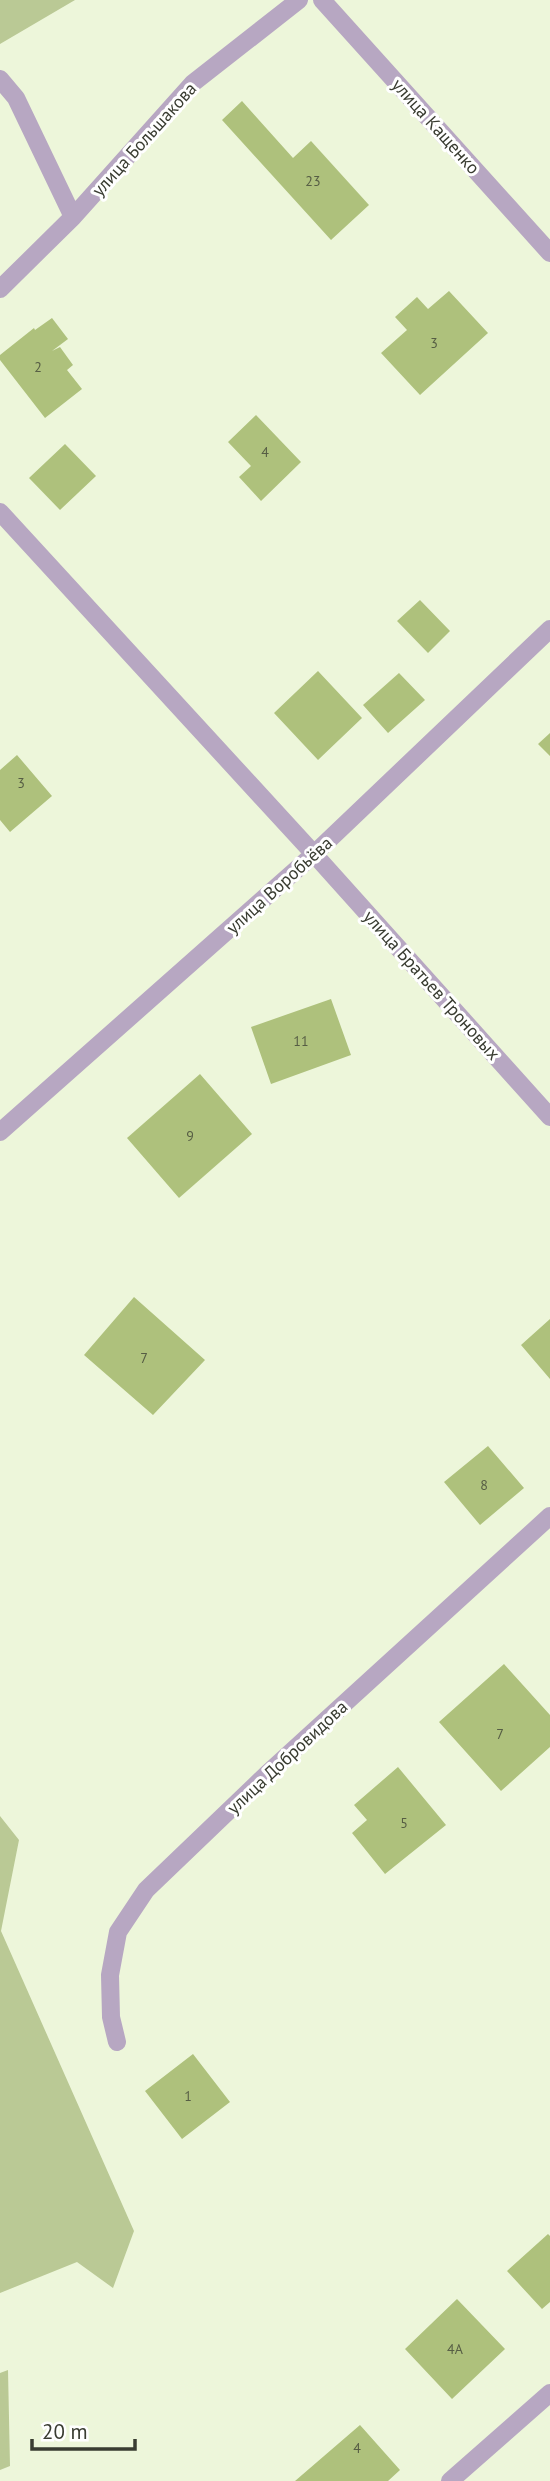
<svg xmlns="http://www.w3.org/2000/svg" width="550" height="2481" viewBox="0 0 550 2481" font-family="'PT Sans',sans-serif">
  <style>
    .green { fill: #bac995 }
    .building { fill: #aec17c }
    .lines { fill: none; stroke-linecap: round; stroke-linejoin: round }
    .street { stroke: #b7a7c2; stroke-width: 18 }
    .labels { text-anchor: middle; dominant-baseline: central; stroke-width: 6; stroke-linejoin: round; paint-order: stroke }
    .number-label { font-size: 14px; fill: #565d44 }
    .street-label { font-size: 18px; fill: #393c31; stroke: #fff }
  </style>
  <rect width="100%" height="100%" fill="#edf6da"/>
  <path class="green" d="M 0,0 L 75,0 L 0,44 Z
    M 0,1816 L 19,1840 L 1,1931 L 134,2231 L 113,2288 L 77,2262 L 0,2293 Z
    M 8,2370 L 10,2466 L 0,2470 L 0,2373 Z"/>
  <path class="building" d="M 242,101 L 293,158 L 311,141 L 369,205 L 331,240 L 222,120 Z
    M 449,291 L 488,333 L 420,395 L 381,353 L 407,330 L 395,317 L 417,297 L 428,309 Z
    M 52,318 L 68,339 L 52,351 L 60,347 L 73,365 L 67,370 L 82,389 L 45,418 L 0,360 L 0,355 L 34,328 L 35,330 Z
    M 256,415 L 301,462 L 261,501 L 239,477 L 251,466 L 228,442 Z
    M 65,444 L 96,476 L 60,510 L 29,478 Z
    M 420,600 L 450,631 L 428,653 L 397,621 Z
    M 318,671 L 362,718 L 318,760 L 274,713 Z
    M 399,673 L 425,700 L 388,733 L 363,705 Z
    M 550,733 L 550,756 L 538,744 Z
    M 17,755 L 52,796 L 10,832 L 0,820 L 0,770 Z
    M 331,999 L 351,1055 L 271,1084 L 251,1027 Z
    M 200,1074 L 252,1134 L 179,1198 L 127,1138 Z
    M 134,1297 L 205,1360 L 153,1415 L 84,1355 Z
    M 550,1319 L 550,1379 L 521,1345 Z
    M 488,1446 L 524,1488 L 480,1525 L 444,1482 Z
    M 504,1664 L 550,1715 L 550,1747 L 501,1791 L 439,1722 Z
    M 398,1767 L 446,1825 L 385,1874 L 352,1833 L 367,1820 L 354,1805 Z
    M 193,2054 L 230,2102 L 182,2139 L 145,2091 Z
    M 548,2234 L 550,2236 L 550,2302 L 542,2309 L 507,2271 Z
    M 457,2299 L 505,2349 L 452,2399 L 405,2349 Z
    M 360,2425 L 400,2470 L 388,2481 L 295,2481 Z"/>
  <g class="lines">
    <path class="street" d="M 322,0 L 550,253
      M 0,79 L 16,98 L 73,217
      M 0,289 L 73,217 L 193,83 L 299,0
      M 0,512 L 314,854 L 550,1117
      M 0,1132 L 314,854 L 550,629
      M 117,2042 L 111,2017 L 110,1975 L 118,1932 L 146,1890 L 266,1775 L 550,1516
      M 450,2481 L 550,2393"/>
  </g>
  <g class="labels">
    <g class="number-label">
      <text x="313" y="181">23</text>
      <text x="434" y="343">3</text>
      <text x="38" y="367">2</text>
      <text x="265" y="452">4</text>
      <text x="21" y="783">3</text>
      <text x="301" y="1041">11</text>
      <text x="190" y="1136">9</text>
      <text x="144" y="1358">7</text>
      <text x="484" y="1485">8</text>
      <text x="500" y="1734">7</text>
      <text x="404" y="1823">5</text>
      <text x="188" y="2096">1</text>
      <text x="455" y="2349">4А</text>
      <text x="357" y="2448">4</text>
    </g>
    <g class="street-label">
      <text transform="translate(436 126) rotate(48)">улица Кащенко</text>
      <text transform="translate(144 139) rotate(-48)">улица Большакова</text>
      <text transform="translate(279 885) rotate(-42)">улица Воробьёва</text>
      <text transform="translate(432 985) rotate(48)">улица Братьев Троновых</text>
      <text transform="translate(287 1757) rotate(-43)">улица Добровидова</text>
    </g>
  </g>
  <path d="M32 2439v10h103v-10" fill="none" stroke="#393c31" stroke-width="3.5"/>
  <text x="42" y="2439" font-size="21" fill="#393c31" stroke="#ffffff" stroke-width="5" paint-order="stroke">20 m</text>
</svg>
